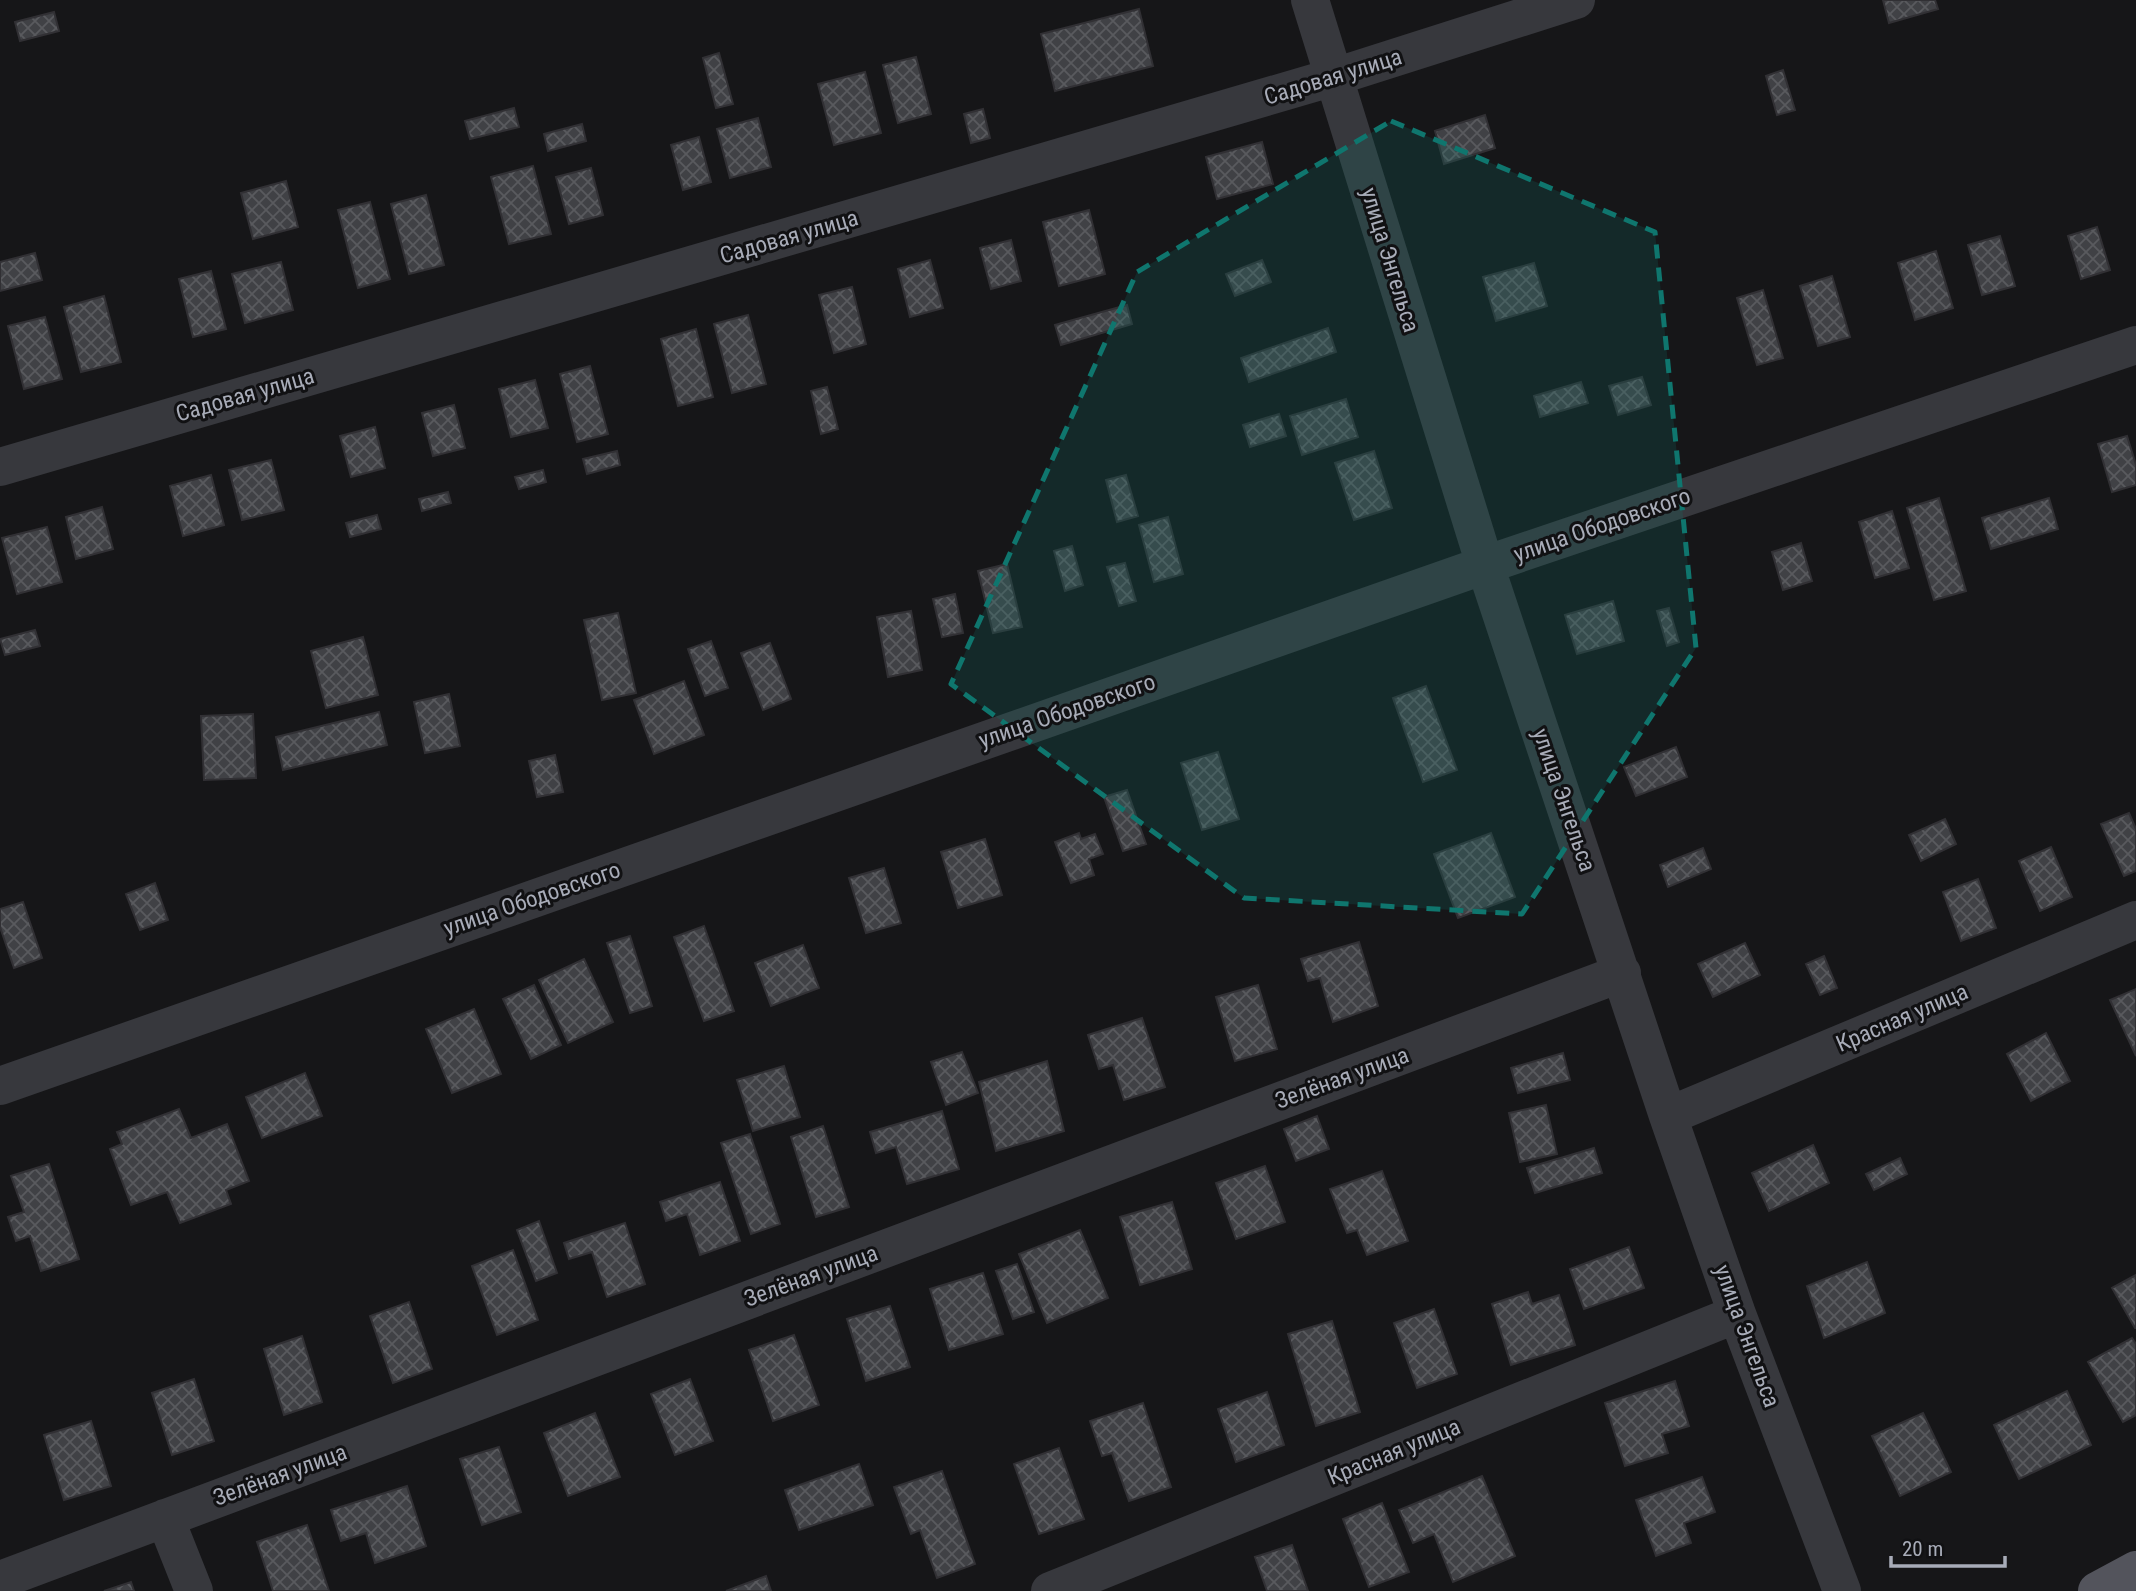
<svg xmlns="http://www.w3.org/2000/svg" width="2136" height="1591" viewBox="0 0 2136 1591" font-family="'Roboto Condensed',sans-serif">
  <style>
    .building { fill: url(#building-cross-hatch); stroke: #313034; stroke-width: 2 }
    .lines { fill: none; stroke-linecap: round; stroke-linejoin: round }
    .minor { stroke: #37383d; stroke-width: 38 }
    .major { stroke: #53545c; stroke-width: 38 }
    .marked { fill: #0f766e; fill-opacity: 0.2; stroke: #0f766e; stroke-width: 5; stroke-dasharray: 14 9; stroke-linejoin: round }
    .labels { text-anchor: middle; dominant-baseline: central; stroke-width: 6; stroke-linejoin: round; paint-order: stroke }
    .street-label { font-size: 23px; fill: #a8acb8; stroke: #111113 }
  </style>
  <defs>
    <pattern id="building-cross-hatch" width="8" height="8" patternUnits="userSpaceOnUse" patternTransform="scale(1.75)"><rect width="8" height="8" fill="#404145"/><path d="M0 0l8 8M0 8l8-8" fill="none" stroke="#595a5e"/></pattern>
  </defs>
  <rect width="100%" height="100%" fill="#161618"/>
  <path class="building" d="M 1883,0 L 1935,0 L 1938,9 L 1889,23 Z
    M 1139,9 L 1153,66 L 1055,91 L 1041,34 Z
    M 54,12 L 59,31 L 20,41 L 15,22 Z
    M 719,53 L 733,104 L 716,108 L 703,58 Z
    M 916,57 L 931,114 L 898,123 L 883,65 Z
    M 1783,70 L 1795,110 L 1777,115 L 1766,76 Z
    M 865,72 L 881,133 L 834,145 L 818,84 Z
    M 514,108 L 519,127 L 470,139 L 465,121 Z
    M 983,109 L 990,138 L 971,143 L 964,114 Z
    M 1485,115 L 1495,148 L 1444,164 L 1435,131 Z
    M 758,118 L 771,167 L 730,178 L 717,129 Z
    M 582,124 L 586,141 L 548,151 L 544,134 Z
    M 699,137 L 711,182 L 683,190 L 671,145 Z
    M 1262,142 L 1273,184 L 1217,199 L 1206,157 Z
    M 533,166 L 551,234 L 509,244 L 491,177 Z
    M 591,168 L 603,215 L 569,224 L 556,177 Z
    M 286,181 L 298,227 L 253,239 L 241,193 Z
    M 426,195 L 444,265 L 409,274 L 391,204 Z
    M 370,202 L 390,279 L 358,288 L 338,210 Z
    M 1089,210 L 1105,274 L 1059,286 L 1043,222 Z
    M 2097,227 L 2110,270 L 2081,279 L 2068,236 Z
    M 2000,236 L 2015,286 L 1982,295 L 1968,245 Z
    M 1011,240 L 1021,281 L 991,289 L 980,248 Z
    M 1936,251 L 1953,308 L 1915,320 L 1898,263 Z
    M 35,253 L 42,280 L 0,291 L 0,262 Z
    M 930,260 L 943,308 L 910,317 L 898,269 Z
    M 1262,260 L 1271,282 L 1235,296 L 1226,274 Z
    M 281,262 L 293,310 L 245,323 L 232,274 Z
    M 1534,263 L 1547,306 L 1496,321 L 1483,277 Z
    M 211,271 L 226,329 L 193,337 L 179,279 Z
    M 1832,276 L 1850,337 L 1818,346 L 1800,286 Z
    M 852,287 L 866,344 L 834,353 L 819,295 Z
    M 1763,290 L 1783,358 L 1757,365 L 1737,298 Z
    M 104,296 L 121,362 L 81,372 L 64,307 Z
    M 1127,305 L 1132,324 L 1061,345 L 1055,325 Z
    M 748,315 L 766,384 L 732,393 L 714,324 Z
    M 45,317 L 62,379 L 24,389 L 8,326 Z
    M 1328,328 L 1336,352 L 1249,382 L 1241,358 Z
    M 696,329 L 713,397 L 678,406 L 661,339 Z
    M 590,366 L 608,434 L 577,442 L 560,374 Z
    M 1642,377 L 1651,405 L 1618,415 L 1609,386 Z
    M 535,380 L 548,428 L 511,437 L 499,389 Z
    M 1581,382 L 1588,403 L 1540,417 L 1534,396 Z
    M 827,387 L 838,429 L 821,434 L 811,391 Z
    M 1346,399 L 1358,437 L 1302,455 L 1290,416 Z
    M 454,405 L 465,448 L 433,456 L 422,413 Z
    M 1279,414 L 1286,436 L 1250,447 L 1243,425 Z
    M 375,427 L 385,468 L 351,477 L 340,436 Z
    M 2127,436 L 2136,465 L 2136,485 L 2112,492 L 2098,444 Z
    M 617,451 L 620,465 L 587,474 L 583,459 Z
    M 1374,451 L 1392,508 L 1354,520 L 1335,463 Z
    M 271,460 L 284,510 L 242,520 L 229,470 Z
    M 543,470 L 546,482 L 519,489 L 515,477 Z
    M 211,475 L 224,525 L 183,536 L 170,486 Z
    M 1126,475 L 1138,516 L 1117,522 L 1106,480 Z
    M 448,492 L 451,503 L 422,511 L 419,499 Z
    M 1939,498 L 1966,591 L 1934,600 L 1907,508 Z
    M 2049,498 L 2058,529 L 1991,549 L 1982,518 Z
    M 102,507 L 113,549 L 76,559 L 66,517 Z
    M 1892,511 L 1909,568 L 1875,578 L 1859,522 Z
    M 377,515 L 381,529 L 350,537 L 346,523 Z
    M 1168,517 L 1183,574 L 1154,582 L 1139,525 Z
    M 47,527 L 62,582 L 17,594 L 2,538 Z
    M 1801,543 L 1812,581 L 1783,590 L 1772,552 Z
    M 1072,546 L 1083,585 L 1065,591 L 1054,551 Z
    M 1125,563 L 1136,601 L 1119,606 L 1107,567 Z
    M 1007,564 L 1022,627 L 993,633 L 978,571 Z
    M 955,594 L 963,633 L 942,637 L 933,599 Z
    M 1613,601 L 1624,641 L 1577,654 L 1565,615 Z
    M 1669,608 L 1679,642 L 1667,646 L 1657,611 Z
    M 911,611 L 922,670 L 888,677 L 877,617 Z
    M 618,613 L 636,693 L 602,700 L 584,620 Z
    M 35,630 L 40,646 L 5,655 L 0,639 Z
    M 363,637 L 378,695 L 326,708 L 311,651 Z
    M 711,641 L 728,688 L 705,696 L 688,649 Z
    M 770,643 L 791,699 L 763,710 L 741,653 Z
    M 684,681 L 704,735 L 654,754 L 634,700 Z
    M 1426,686 L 1457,770 L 1423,782 L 1393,698 Z
    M 449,694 L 460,746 L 425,753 L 414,702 Z
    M 379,712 L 387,745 L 283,770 L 276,737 Z
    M 253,714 L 256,778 L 204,780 L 201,716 Z
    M 1676,747 L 1687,777 L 1636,796 L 1624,767 Z
    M 1218,752 L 1239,819 L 1202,830 L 1181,763 Z
    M 555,755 L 563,792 L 537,797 L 529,761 Z
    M 1127,790 L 1146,844 L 1123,851 L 1104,797 Z
    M 2129,813 L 2136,829 L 2136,871 L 2124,876 L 2101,824 Z
    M 1945,819 L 1956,844 L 1921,861 L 1909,835 Z
    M 1079,833 L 1081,839 L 1095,834 L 1103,854 L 1089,859 L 1094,875 L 1071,883 L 1055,842 Z
    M 1491,833 L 1515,897 L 1458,918 L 1434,854 Z
    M 985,839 L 1002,895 L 958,908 L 941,852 Z
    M 2051,847 L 2072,897 L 2040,911 L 2019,861 Z
    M 1703,848 L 1711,869 L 1668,887 L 1660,865 Z
    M 884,868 L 901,923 L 866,933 L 849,878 Z
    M 1978,879 L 1996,928 L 1961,941 L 1943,892 Z
    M 155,883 L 168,920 L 140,930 L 126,894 Z
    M 23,902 L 42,958 L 14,968 L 0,927 L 0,909 Z
    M 704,926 L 734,1011 L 704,1021 L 674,937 Z
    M 630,936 L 652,1006 L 630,1013 L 607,943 Z
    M 1359,942 L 1378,1006 L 1333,1022 L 1320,978 L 1308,981 L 1301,959 Z
    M 1745,943 L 1760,975 L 1713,997 L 1698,964 Z
    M 803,945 L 819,988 L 771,1006 L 755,963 Z
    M 1824,956 L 1837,988 L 1820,995 L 1806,964 Z
    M 584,959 L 613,1022 L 568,1043 L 539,980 Z
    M 534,985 L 561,1045 L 531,1059 L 503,999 Z
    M 1258,985 L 1277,1049 L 1235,1061 L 1216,997 Z
    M 2136,989 L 2136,1056 L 2110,1000 Z
    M 474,1009 L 501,1074 L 452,1093 L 426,1029 Z
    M 1142,1018 L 1165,1087 L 1124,1100 L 1113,1065 L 1099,1069 L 1088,1035 Z
    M 2046,1033 L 2070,1081 L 2031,1101 L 2007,1054 Z
    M 962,1052 L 978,1093 L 946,1105 L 931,1062 Z
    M 1563,1053 L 1570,1080 L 1518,1093 L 1511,1068 Z
    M 1047,1061 L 1064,1131 L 996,1151 L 979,1082 Z
    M 784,1066 L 800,1117 L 753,1131 L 737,1080 Z
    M 305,1073 L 322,1116 L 262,1138 L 246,1097 Z
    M 1546,1105 L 1557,1154 L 1520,1162 L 1509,1113 Z
    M 179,1109 L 191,1138 L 227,1124 L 249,1181 L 226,1190 L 231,1204 L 180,1223 L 167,1192 L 131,1205 L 110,1149 L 122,1144 L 117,1132 Z
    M 942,1111 L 959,1169 L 907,1184 L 896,1147 L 876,1153 L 870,1132 Z
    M 1317,1116 L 1329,1149 L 1296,1161 L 1284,1129 Z
    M 823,1126 L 849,1207 L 816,1217 L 791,1137 Z
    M 750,1134 L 780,1224 L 751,1234 L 721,1143 Z
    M 1813,1145 L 1829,1183 L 1769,1211 L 1752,1173 Z
    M 1594,1148 L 1602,1173 L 1535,1193 L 1527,1168 Z
    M 1900,1158 L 1907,1174 L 1874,1190 L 1866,1174 Z
    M 49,1164 L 79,1259 L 41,1271 L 30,1236 L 16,1241 L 8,1217 L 24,1212 L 11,1176 Z
    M 1265,1166 L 1285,1222 L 1236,1239 L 1216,1183 Z
    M 1382,1171 L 1408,1241 L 1367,1255 L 1357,1230 L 1347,1233 L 1330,1189 Z
    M 720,1182 L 740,1241 L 700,1255 L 687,1214 L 666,1221 L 660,1202 Z
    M 1172,1202 L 1192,1269 L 1140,1285 L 1120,1217 Z
    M 539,1221 L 557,1273 L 536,1281 L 517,1230 Z
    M 625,1223 L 645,1284 L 607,1297 L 592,1252 L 569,1259 L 564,1243 Z
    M 1080,1230 L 1108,1298 L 1047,1323 L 1019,1254 Z
    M 1629,1247 L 1644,1288 L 1584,1309 L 1570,1269 Z
    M 513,1250 L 538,1320 L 497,1335 L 472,1266 Z
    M 1867,1262 L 1885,1313 L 1824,1338 L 1807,1286 Z
    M 1017,1264 L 1034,1312 L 1013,1319 L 996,1271 Z
    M 983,1273 L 1003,1334 L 949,1350 L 930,1289 Z
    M 2136,1275 L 2136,1328 L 2135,1328 L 2112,1288 Z
    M 1528,1292 L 1532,1304 L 1559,1295 L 1575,1345 L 1511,1365 L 1492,1304 Z
    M 409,1302 L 432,1369 L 393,1383 L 370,1316 Z
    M 890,1306 L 910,1367 L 866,1381 L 847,1319 Z
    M 1434,1309 L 1457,1374 L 1417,1388 L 1394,1323 Z
    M 1332,1321 L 1360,1412 L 1316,1426 L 1288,1334 Z
    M 794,1335 L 819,1405 L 773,1421 L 749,1350 Z
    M 302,1336 L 322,1402 L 284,1415 L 264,1349 Z
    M 2132,1338 L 2136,1344 L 2136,1415 L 2123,1422 L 2088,1362 Z
    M 194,1379 L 214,1441 L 172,1455 L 152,1393 Z
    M 690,1379 L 713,1441 L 675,1455 L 651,1394 Z
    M 1675,1381 L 1689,1426 L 1662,1434 L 1668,1453 L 1625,1466 L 1605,1403 Z
    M 2067,1391 L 2091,1445 L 2019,1479 L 1994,1425 Z
    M 1267,1392 L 1284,1445 L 1236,1462 L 1218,1409 Z
    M 1143,1403 L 1171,1487 L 1129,1501 L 1112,1453 L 1102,1456 L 1090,1421 Z
    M 595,1413 L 620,1477 L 568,1496 L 544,1433 Z
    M 1923,1413 L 1951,1472 L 1900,1496 L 1872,1436 Z
    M 91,1421 L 111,1486 L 64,1500 L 44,1435 Z
    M 499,1447 L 521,1512 L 482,1525 L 460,1459 Z
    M 1059,1448 L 1084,1519 L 1039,1534 L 1014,1464 Z
    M 859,1464 L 873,1505 L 799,1530 L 785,1490 Z
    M 942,1471 L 975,1564 L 937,1578 L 920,1530 L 911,1534 L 894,1487 Z
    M 1482,1476 L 1515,1556 L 1453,1582 L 1434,1534 L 1413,1543 L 1399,1510 Z
    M 1702,1477 L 1715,1512 L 1684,1523 L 1691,1543 L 1656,1556 L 1636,1500 Z
    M 407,1486 L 426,1546 L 375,1563 L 366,1533 L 341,1541 L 331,1510 Z
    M 1382,1503 L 1409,1572 L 1369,1587 L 1343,1519 Z
    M 307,1525 L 329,1591 L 273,1591 L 257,1542 Z
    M 1292,1545 L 1308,1591 L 1267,1591 L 1255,1557 Z
    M 766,1576 L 771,1591 L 726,1591 Z
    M 131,1582 L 134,1591 L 104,1591 Z"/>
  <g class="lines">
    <path class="minor" d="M 1310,0 L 1485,565 L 1668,1116 L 1737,1314 L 1842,1591
      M 0,467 L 1334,77 L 1576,0
      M 0,1086 L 1485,565 L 2136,345
      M 1668,1116 L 2136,920
      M 165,1518 L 194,1591
      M 0,1580 L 1622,973
      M 1050,1591 L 1737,1314"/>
    <path class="major" d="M 2097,1591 L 2136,1570"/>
  </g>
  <path class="marked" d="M 1391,121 L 1655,232 L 1696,648 L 1522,914 L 1244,898 L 951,684 L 1137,272 Z"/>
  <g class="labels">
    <g class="street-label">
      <text transform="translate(1333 77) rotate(-17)">Садовая улица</text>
      <text transform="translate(789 237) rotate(-16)">Садовая улица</text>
      <text transform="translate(1390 260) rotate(73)">улица Энгельса</text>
      <text transform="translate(245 395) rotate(-16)">Садовая улица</text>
      <text transform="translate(1602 525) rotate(-19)">улица Ободовского</text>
      <text transform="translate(1067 711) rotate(-19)">улица Ободовского</text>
      <text transform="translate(1564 800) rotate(71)">улица Энгельса</text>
      <text transform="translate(532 899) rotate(-19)">улица Ободовского</text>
      <text transform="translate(1902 1018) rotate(-23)">Красная улица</text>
      <text transform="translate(1342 1078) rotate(-20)">Зелёная улица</text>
      <text transform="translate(811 1276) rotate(-20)">Зелёная улица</text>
      <text transform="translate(1747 1336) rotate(70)">улица Энгельса</text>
      <text transform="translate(1394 1452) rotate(-22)">Красная улица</text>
      <text transform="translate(280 1475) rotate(-20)">Зелёная улица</text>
    </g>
  </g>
  <path d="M1891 1556v10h114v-10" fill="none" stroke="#a8acb8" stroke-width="3.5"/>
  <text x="1902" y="1556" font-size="21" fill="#a8acb8" stroke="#111113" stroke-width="5" paint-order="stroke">20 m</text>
</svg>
